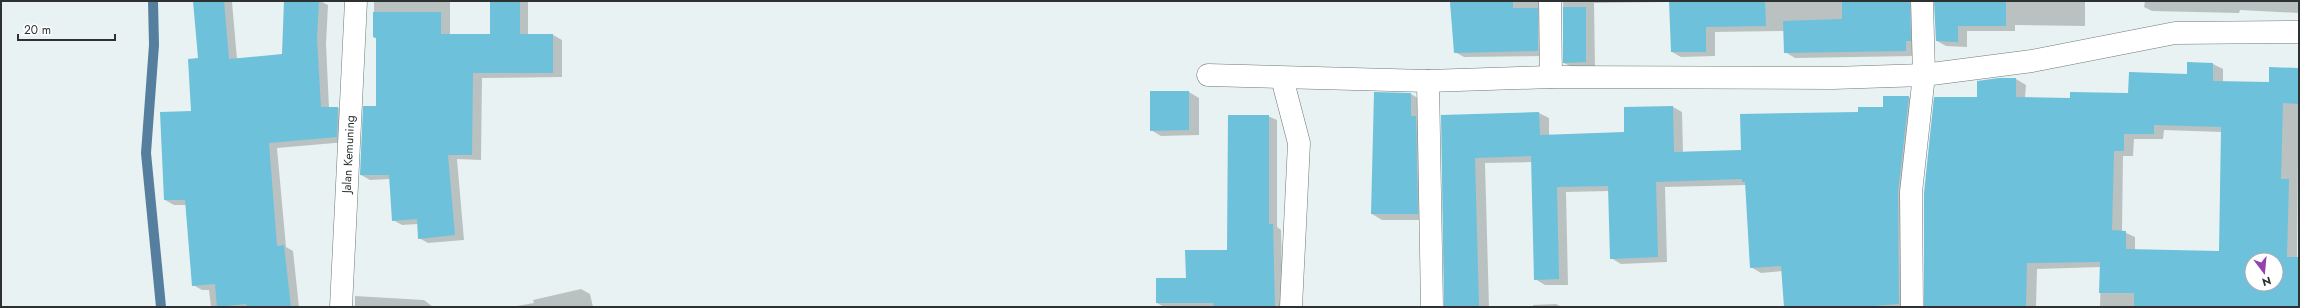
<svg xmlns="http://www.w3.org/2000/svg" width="2300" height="308" viewBox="0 0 2300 308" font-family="Jost,sans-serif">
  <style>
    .shadow { fill: #0003; fill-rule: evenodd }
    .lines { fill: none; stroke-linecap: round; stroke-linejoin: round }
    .stream { stroke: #567f9f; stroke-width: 10 }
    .building { fill: #6dc1db; fill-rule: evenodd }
    .minor-casing { stroke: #717979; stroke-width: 23 }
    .minor { stroke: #fff; stroke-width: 22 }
    .labels { text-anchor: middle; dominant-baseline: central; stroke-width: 3; stroke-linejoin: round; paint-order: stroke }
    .street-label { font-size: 12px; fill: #2d3131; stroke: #fff }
  </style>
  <rect width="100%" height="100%" fill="#e9f2f2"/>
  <path class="shadow" d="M 194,1 L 232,2 L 237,59 L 283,55 L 285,1 L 320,1 L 328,5 L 326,44 L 329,108 L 338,108 L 347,113 L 346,142 L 277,148 L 286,247 L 293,251 L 299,307 L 211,307 L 209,290 L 202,290 L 193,285 L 186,205 L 174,205 L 165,200 L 192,112 L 199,59 Z
    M 374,1 L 450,1 L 450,35 L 491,35 L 491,1 L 528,1 L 528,35 L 553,35 L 562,40 L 562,77 L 482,78 L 481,160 L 457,159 L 464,240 L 428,243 L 419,238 L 418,224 L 402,225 L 393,220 L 390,179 L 370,180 L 361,175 L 377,107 L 377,39 L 374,37 Z
    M 1450,1 L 1550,1 L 1547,56 L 1464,57 L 1455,52 Z
    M 1563,1 L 1666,1 L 1666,2 L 1594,3 L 1595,67 L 1574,68 L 1564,63 Z
    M 1670,1 L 1922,1 L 1915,56 L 1795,58 L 1785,52 L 1785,31 L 1715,32 L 1715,56 L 1681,57 L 1672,52 Z
    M 1936,1 L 2085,1 L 2085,26 L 2015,25 L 2015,31 L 1967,31 L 1967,47 L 1946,46 L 1937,41 Z
    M 2145,1 L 2299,1 L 2299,13 L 2240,10 L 2239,13 L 2152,11 L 2144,7 Z
    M 2213,64 L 2223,69 L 2223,82 L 2270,83 L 2299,69 L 2297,257 L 2299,257 L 2299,307 L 2100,307 L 2101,267 L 2037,269 L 2036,307 L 1925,307 L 1977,98 L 2016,79 L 2026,85 L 2025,98 L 2071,99 L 2129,94 L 2188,75 ZM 2164,130 L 2222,132 L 2220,252 L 2135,251 L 2135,237 L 2122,231 L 2123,156 L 2133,156 L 2134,139 L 2163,139 ZM 2252,260 L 2276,260 L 2276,284 L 2252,284 Z
    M 1189,92 L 1199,98 L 1199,135 L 1161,136 L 1151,130 Z
    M 1411,94 L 1421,100 L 1427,220 L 1382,220 L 1372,214 Z
    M 1909,97 L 1919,103 L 1909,307 L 1785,307 L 1783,271 L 1761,273 L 1751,267 L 1746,185 L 1665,187 L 1667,262 L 1621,264 L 1611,258 L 1609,191 L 1566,192 L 1568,285 L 1545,285 L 1535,279 L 1532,162 L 1485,163 L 1489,307 L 1445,307 L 1442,116 L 1539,113 L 1549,118 L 1549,136 L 1625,133 L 1673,107 L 1682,112 L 1683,152 L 1742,151 L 1859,113 L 1884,108 Z
    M 1268,116 L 1277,120 L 1277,227 L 1281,230 L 1283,307 L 1164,307 L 1157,303 L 1228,251 Z
    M 581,289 L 590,294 L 593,307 L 511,307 L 534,303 L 533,300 Z
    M 355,296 L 424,300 L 433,307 L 355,307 Z
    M 1556,304 L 1562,307 L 1533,307 L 1533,305 Z"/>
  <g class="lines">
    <path class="stream" d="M 153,1 L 154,45 L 146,153 L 161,307"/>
  </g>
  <path class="building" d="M 193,1 L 224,1 L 229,59 L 282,54 L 284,1 L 319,1 L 317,39 L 321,107 L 338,107 L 337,137 L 269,143 L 277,246 L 284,245 L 291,307 L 247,307 L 246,304 L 217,307 L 215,284 L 192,286 L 185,200 L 164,200 L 160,112 L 191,111 L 188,59 L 198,58 Z
    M 490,1 L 520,1 L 520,34 L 553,34 L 553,73 L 473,73 L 472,155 L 448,155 L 455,235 L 418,239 L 417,219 L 392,221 L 389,175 L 360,175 L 363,106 L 376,106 L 376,38 L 373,37 L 373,12 L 441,12 L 441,34 L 490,34 Z
    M 1450,1 L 1513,1 L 1513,8 L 1538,8 L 1538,51 L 1454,53 Z
    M 1669,1 L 1765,1 L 1766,26 L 1706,27 L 1706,52 L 1671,52 Z
    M 1842,1 L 1910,1 L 1911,41 L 1906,41 L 1906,51 L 1784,53 L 1783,21 L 1842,19 Z
    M 1934,1 L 2006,1 L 2006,26 L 1958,26 L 1958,42 L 1936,41 Z
    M 1563,7 L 1586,7 L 1586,62 L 1563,63 Z
    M 2187,62 L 2213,63 L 2213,81 L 2269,82 L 2269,67 L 2299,68 L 2299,104 L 2283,103 L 2281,179 L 2289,179 L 2287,257 L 2299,257 L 2299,307 L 2134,307 L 2134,293 L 2099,293 L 2100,262 L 2027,263 L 2026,307 L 1924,307 L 1924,193 L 1934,97 L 1977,97 L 1977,81 L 1999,78 L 2016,78 L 2016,97 L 2070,98 L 2070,92 L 2128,93 L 2129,72 L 2187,74 ZM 2154,125 L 2221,127 L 2219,251 L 2126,249 L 2126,231 L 2112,230 L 2114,151 L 2124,151 L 2124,134 L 2154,134 ZM 2252,260 L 2276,260 L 2276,284 L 2252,284 Z
    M 1150,91 L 1189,91 L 1189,130 L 1150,131 Z
    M 1374,92 L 1411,93 L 1411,116 L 1416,116 L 1418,214 L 1371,214 Z
    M 1883,96 L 1909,96 L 1898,192 L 1899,304 L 1861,307 L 1784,307 L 1781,266 L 1750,268 L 1745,182 L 1742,182 L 1742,179 L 1656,182 L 1658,257 L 1610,259 L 1608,186 L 1557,187 L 1559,279 L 1534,280 L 1531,156 L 1475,158 L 1479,307 L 1444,307 L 1441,115 L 1539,112 L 1540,135 L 1624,132 L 1624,107 L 1673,106 L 1674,152 L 1741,150 L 1740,114 L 1858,112 L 1858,107 L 1883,107 Z
    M 1228,115 L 1269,115 L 1269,224 L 1273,224 L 1275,307 L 1214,307 L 1213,303 L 1156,303 L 1156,278 L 1186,278 L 1185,250 L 1227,250 Z"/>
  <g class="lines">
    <defs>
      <g id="minor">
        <path d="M 1550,1 L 1551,77"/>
        <path d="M 1208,75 L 1428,81 L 1551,77 L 1833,78 L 1924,75 L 2032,61 L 2175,33 L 2299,32"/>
        <path d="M 1282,78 L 1299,143 L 1291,307"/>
        <path d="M 1428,81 L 1432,307"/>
        <path id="s1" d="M 341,307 L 356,1"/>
        <path d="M 1912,307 L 1911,192 L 1924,75 L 1922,1"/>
      </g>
    </defs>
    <use href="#minor" class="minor-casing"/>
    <use href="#minor" class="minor"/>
  </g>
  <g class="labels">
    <g class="street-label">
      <text stroke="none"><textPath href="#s1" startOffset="153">Jalan Kemuning</textPath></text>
    </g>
  </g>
  <rect width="2300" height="308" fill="none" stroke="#2d3131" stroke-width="4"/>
  <g transform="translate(2264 272) rotate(164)"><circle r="19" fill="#ffffff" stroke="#abadad"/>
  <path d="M0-3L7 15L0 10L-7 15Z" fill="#9541af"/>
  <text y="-6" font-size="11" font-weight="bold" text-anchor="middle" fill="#2d3131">N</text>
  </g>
  <path d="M18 34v6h97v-6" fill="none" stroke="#2d3131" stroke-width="2"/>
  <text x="24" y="34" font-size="12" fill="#2d3131" stroke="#ffffff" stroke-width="3" paint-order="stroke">20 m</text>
</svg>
